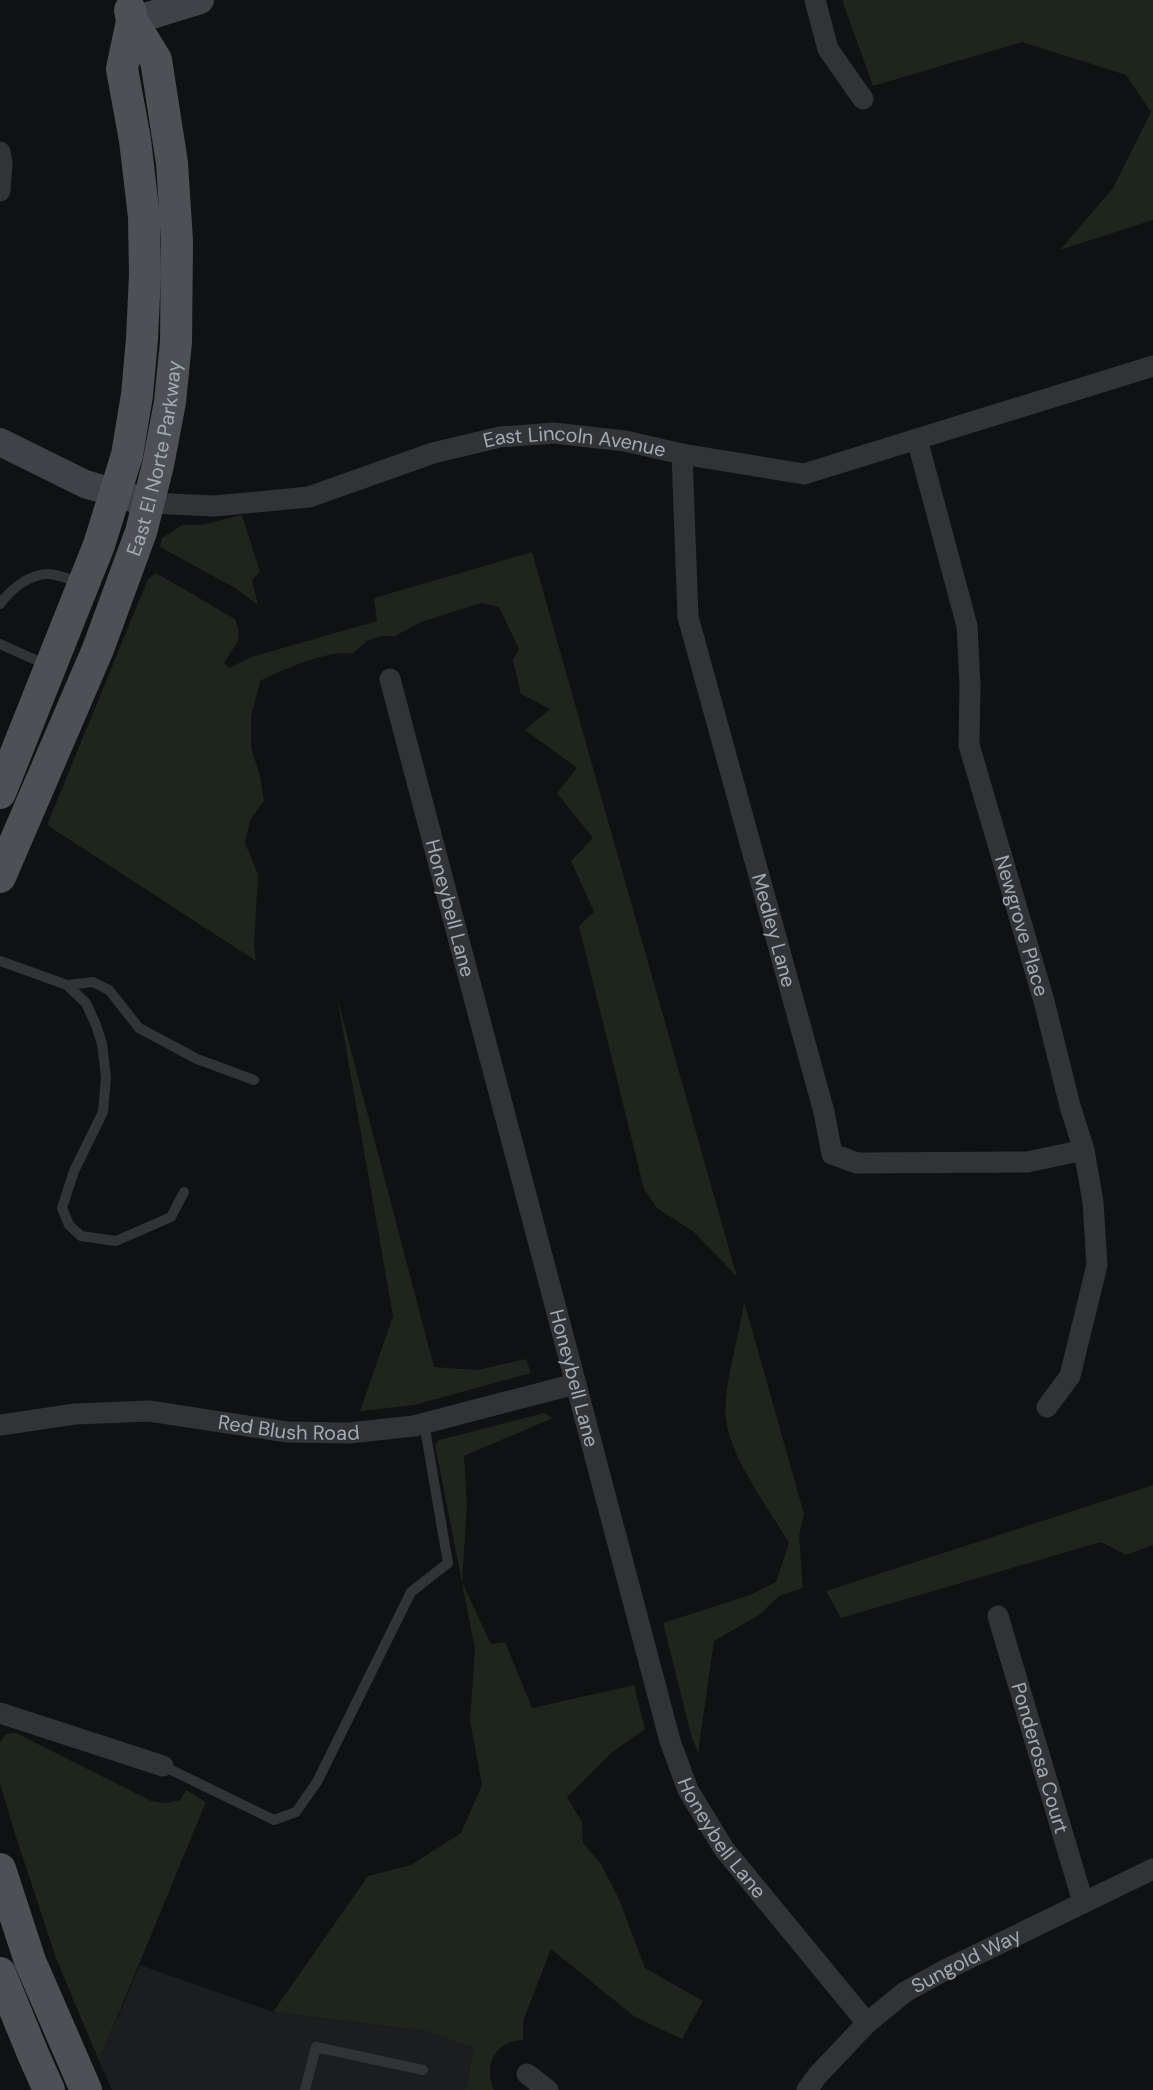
<svg xmlns="http://www.w3.org/2000/svg" width="1153" height="2090" viewBox="0 0 1153 2090" font-family="'DM Sans',sans-serif">
  <style>
    .built { fill: #1c1d1f }
    .green { fill: #1d251d }
    .lines { fill: none; stroke-linecap: round; stroke-linejoin: round }
    .lane { stroke: #313437; stroke-width: 10 }
    .street { stroke: #313437; stroke-width: 21 }
    .secondary { stroke: #3f4347; stroke-width: 28 }
    .primary { stroke: #4d5156; stroke-width: 32 }
    .labels { text-anchor: middle; dominant-baseline: central; stroke-width: 4.5; stroke-linejoin: round; paint-order: stroke }
    .street-label { font-size: 20px; fill: #a1abb4; stroke: #0b0c0d }
  </style>
  <rect width="100%" height="100%" fill="#101112"/>
  <path class="built" d="M 140,1965 L 273,2012 L 426,2031 L 473,2048 L 468,2084 L 465,2090 L 112,2090 L 99,2061 Z"/>
  <path class="green" d="M 842,0 L 1153,0 L 1153,220 L 1060,250 L 1113,188 L 1151,112 L 1126,75 L 1022,42 L 873,86 Z
    M 242,515 L 260,572 L 252,580 L 258,605 L 237,589 L 160,547 L 162,538 L 182,525 L 201,525 Z
    M 532,552 L 737,1277 L 694,1232 L 657,1208 L 644,1189 L 579,926 L 594,912 L 571,861 L 593,838 L 557,793 L 577,768 L 525,730 L 550,709 L 521,694 L 513,660 L 519,649 L 499,607 L 481,603 L 421,622 L 395,636 L 381,636 L 367,641 L 352,654 C 329,649 282,670 260,681 L 251,716 L 251,747 L 260,776 L 264,801 L 250,820 L 245,843 L 258,875 L 254,946 L 256,961 L 47,825 L 148,579 L 156,573 L 235,619 C 244,641 234,645 224,663 L 229,668 L 251,657 L 377,621 L 374,598 Z
    M 337,997 L 434,1367 L 477,1370 L 526,1359 L 531,1373 L 414,1405 L 360,1411 L 393,1316 Z
    M 744,1301 L 804,1514 L 799,1536 L 803,1588 L 779,1596 L 759,1615 L 714,1641 L 698,1753 L 691,1735 L 663,1623 L 750,1595 L 776,1582 L 789,1543 C 768,1507 732,1461 726,1420 C 722,1389 740,1335 744,1301 Z
    M 544,1413 L 553,1418 L 464,1456 L 467,1506 L 462,1582 L 491,1644 L 505,1642 L 532,1708 L 634,1685 L 645,1729 L 610,1754 L 567,1797 L 582,1822 L 583,1843 L 601,1864 L 619,1899 L 645,1968 L 703,2001 L 682,2039 L 635,2017 L 551,1949 L 523,2021 L 523,2040 C 495,2041 483,2065 494,2090 L 465,2090 L 468,2084 L 473,2048 L 426,2031 L 273,2012 L 368,1876 L 411,1865 L 461,1833 L 482,1785 L 470,1721 L 475,1649 L 435,1445 L 439,1440 Z
    M 1153,1485 L 1153,1545 L 1126,1555 L 1101,1542 L 841,1618 L 826,1591 Z
    M 16,1733 L 151,1801 L 167,1803 L 180,1800 L 186,1790 L 206,1802 L 99,2061 L 56,1958 L 17,1840 L 0,1784 L 0,1742 L 6,1734 Z"/>
  <g class="lines">
    <path class="lane" d="M 0,604 C 10,590 29,574 48,574 C 58,574 71,580 81,583
      M 0,644 L 49,666
      M 0,961 L 67,985 L 93,982 L 109,990 L 139,1028 L 197,1059 L 254,1080
      M 67,985 L 86,1003 L 96,1025 L 102,1044 L 106,1077 L 103,1112 L 74,1171 L 62,1208 L 69,1225 L 81,1236 L 116,1241 L 171,1217 L 184,1192
      M 163,1766 L 274,1820 L 296,1812 L 317,1782 L 411,1592 L 448,1563 L 424,1423
      M 305,2090 L 316,2047 L 423,2070"/>
    <g class="street">
      <path d="M 815,0 L 828,49 L 863,99"/>
      <path d="M 0,152 L 2,163 L 0,191"/>
      <path id="s1" d="M 917,439 L 967,626 L 970,684 L 969,745 L 1044,1001 L 1070,1106 L 1084,1150 L 1093,1202 L 1097,1265 L 1070,1376 L 1047,1407"/>
      <path id="s2" d="M 682,454 L 688,617 L 824,1112 L 832,1154 L 857,1163 L 1027,1162 L 1084,1150"/>
      <path id="s3" d="M 149,503 L 215,506 L 309,497 L 433,453 L 500,437 L 554,433 L 625,441 L 682,454 L 804,474 L 1153,366"/>
      <path id="s4" d="M 390,679 L 670,1741 L 688,1790 L 724,1849 L 867,2023"/>
      <path id="s5" d="M 0,1425 L 75,1414 L 149,1411 L 287,1432 L 349,1433 L 414,1426 L 575,1384"/>
      <path id="s6" d="M 998,1616 L 1083,1902"/>
      <path d="M 0,1713 L 163,1766"/>
      <path d="M 527,2074 L 548,2090"/>
      <path id="s7" d="M 807,2090 L 817,2076 L 867,2023 L 905,1992 L 945,1970 L 1153,1869"/>
    </g>
    <path class="secondary" d="M 132,21 L 200,0
      M 0,442 L 85,484 L 149,503"/>
    <g class="primary">
      <path d="M 0,793 L 99,545 L 127,455 L 137,395 L 142,339 L 145,275 L 144,217 L 135,140 L 122,69 L 132,21 L 130,10"/>
      <path id="s8" d="M 0,877 L 98,649 L 141,532 L 158,465 L 170,402 L 176,342 L 177,241 L 172,163 L 156,60 L 132,21"/>
      <path d="M 0,1869 L 30,1961 L 86,2090"/>
      <path d="M 0,1973 L 33,2054 L 49,2090"/>
    </g>
  </g>
  <g class="labels">
    <g class="street-label">
      <text stroke="none"><textPath href="#s3" startOffset="436">East Lincoln Avenue</textPath></text>
      <text stroke="none"><textPath href="#s8" startOffset="448">East El Norte Parkway</textPath></text>
      <text stroke="none"><textPath href="#s4" startOffset="237">Honeybell Lane</textPath></text>
      <text stroke="none"><textPath href="#s1" startOffset="501">Newgrove Place</textPath></text>
      <text stroke="none"><textPath href="#s2" startOffset="488">Medley Lane</textPath></text>
      <text stroke="none"><textPath href="#s4" startOffset="723">Honeybell Lane</textPath></text>
      <text stroke="none"><textPath href="#s5" startOffset="291">Red Blush Road</textPath></text>
      <text stroke="none"><textPath href="#s6" startOffset="148">Ponderosa Court</textPath></text>
      <text stroke="none"><textPath href="#s4" startOffset="1209">Honeybell Lane</textPath></text>
      <text stroke="none"><textPath href="#s7" startOffset="208">Sungold Way</textPath></text>
    </g>
  </g>
</svg>
